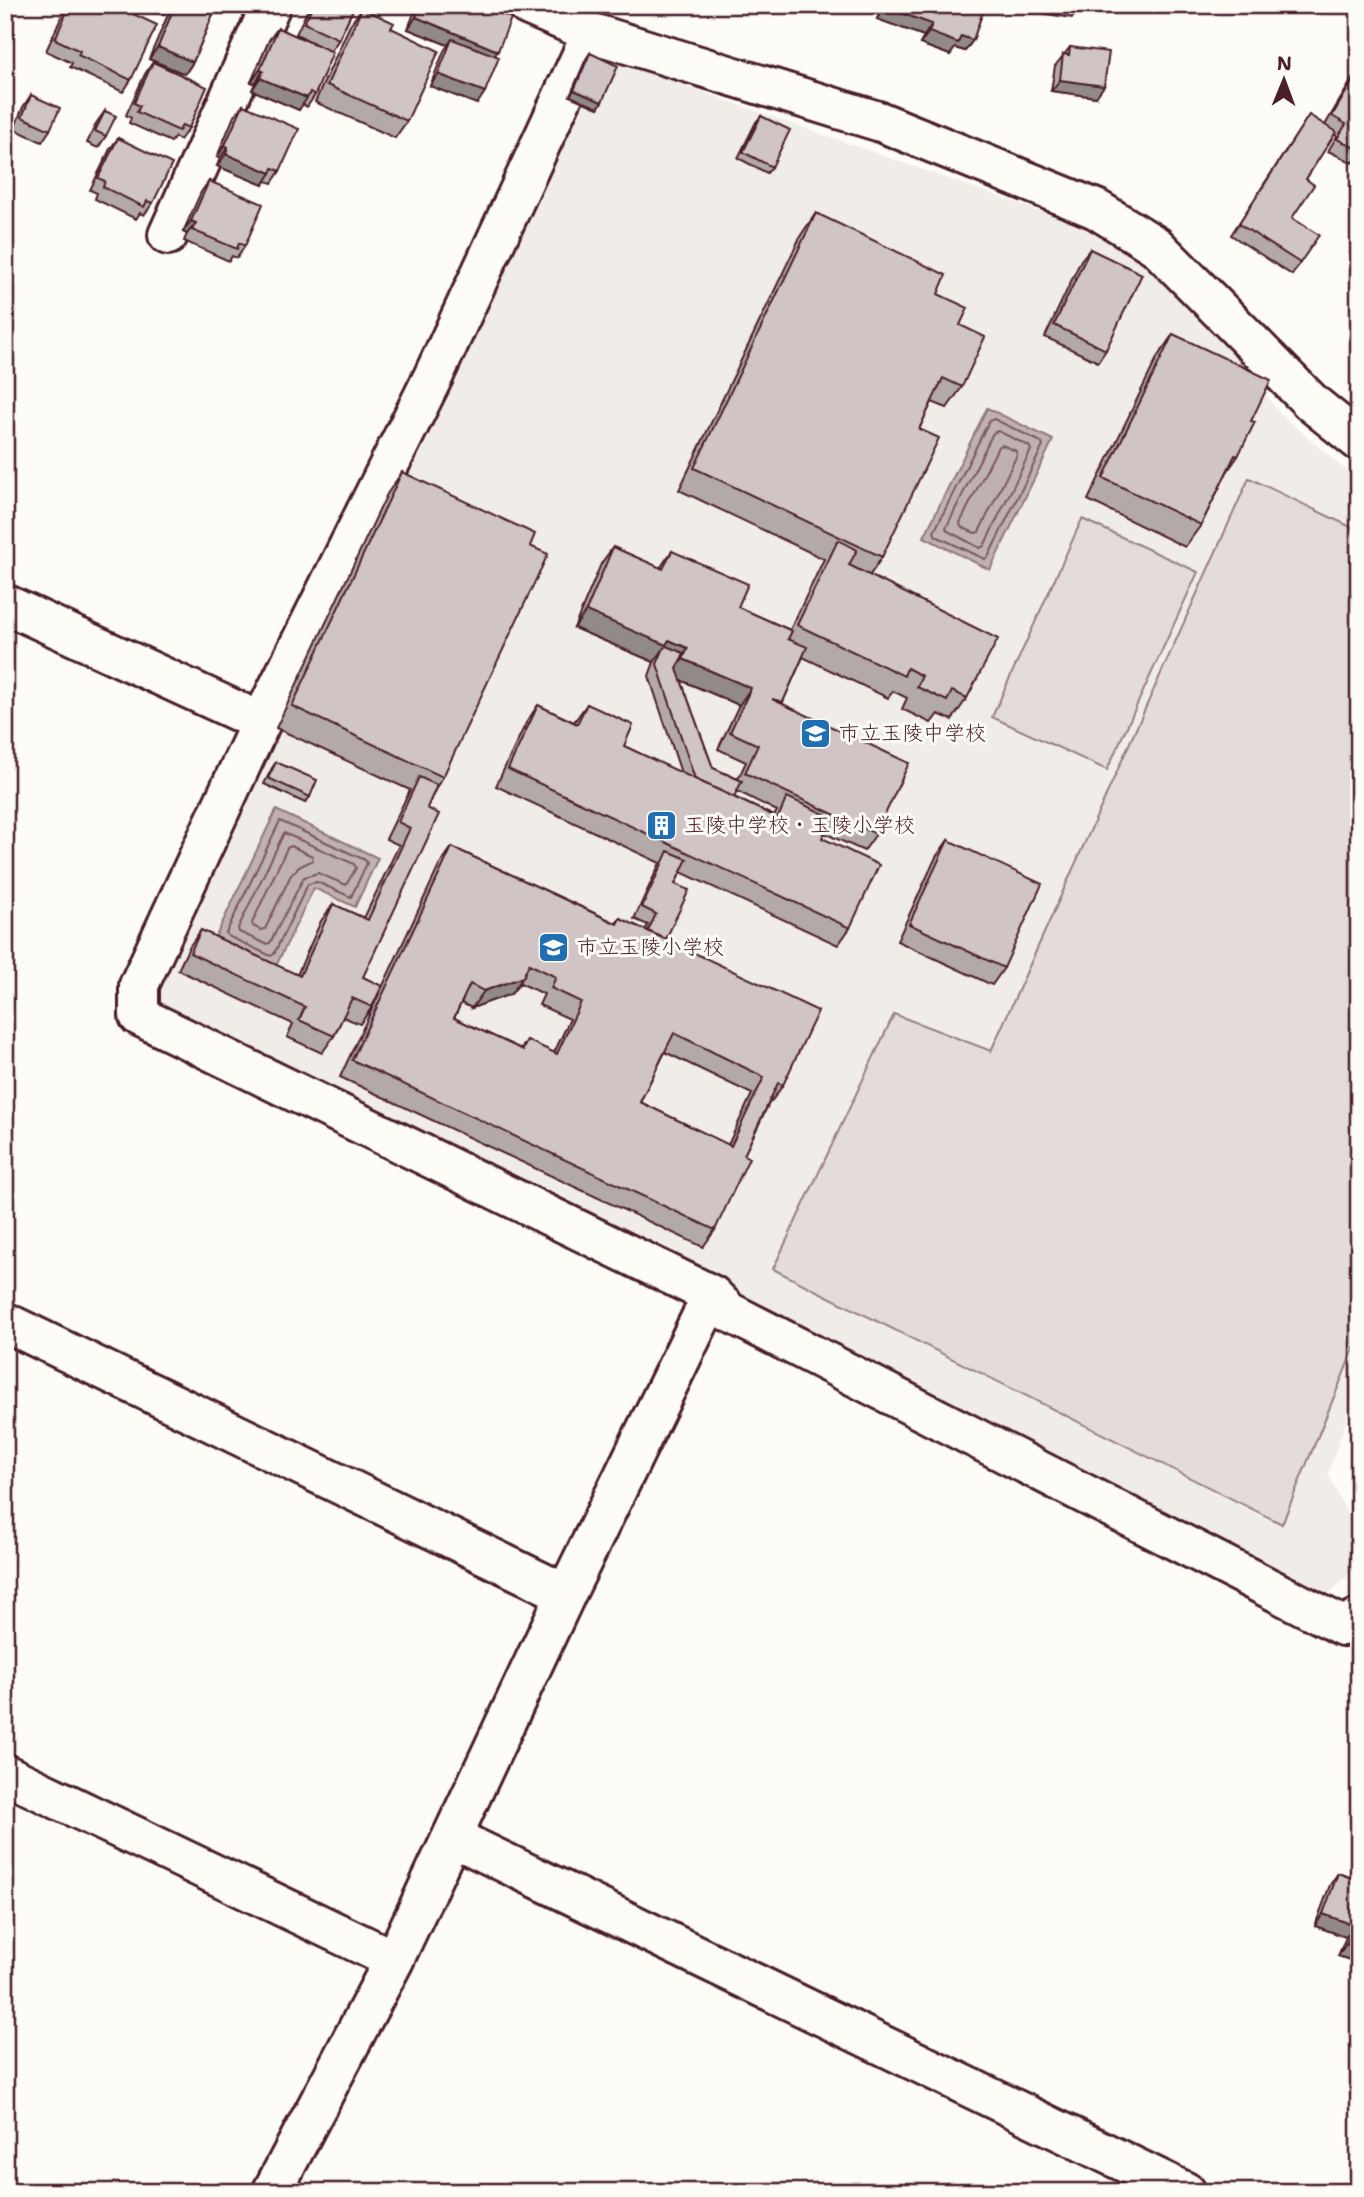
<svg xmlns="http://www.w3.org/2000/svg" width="1364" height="2197" viewBox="0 0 1364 2197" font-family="'Shantell Sans','Klee One',sans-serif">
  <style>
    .built { fill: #f0ece8 }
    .green { fill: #e3dcda; stroke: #967e82; stroke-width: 2 }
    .water { fill: #c0b1b1; stroke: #91777b; stroke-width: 2 }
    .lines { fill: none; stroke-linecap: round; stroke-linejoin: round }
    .shore { stroke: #795961; stroke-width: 2 }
    .minor-casing { stroke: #4a1f2b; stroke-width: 44 }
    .minor { stroke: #fdfcf7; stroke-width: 38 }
    .wall { fill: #b3a9a9; stroke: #4a1f2b; stroke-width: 2; fill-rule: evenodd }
    .shaded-wall { fill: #928a89; stroke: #4a1f2b; stroke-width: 2 }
    .building { fill: #d0c5c4; stroke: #4a1f2b; stroke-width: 2; fill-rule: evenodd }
    .labels { text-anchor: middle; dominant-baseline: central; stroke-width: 6; stroke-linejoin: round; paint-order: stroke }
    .poi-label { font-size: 21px; fill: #4a1f2b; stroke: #fdfcf7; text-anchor: start }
  </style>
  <rect width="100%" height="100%" fill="#fdfcf7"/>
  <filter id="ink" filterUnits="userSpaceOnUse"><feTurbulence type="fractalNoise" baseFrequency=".0143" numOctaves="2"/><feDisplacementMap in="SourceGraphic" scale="14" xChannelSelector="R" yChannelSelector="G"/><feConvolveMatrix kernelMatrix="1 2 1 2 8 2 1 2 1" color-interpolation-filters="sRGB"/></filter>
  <g filter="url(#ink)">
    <path class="built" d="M 595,54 L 1124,241 L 1186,289 L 1280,414 L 1359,481 L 1359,1383 L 1328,1473 L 1359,1541 L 1359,1565 L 1321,1601 L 155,1011 L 153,984 Z"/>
    <path class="green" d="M 1249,478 L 1359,531 L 1359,1336 L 1282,1524 L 773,1269 L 894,1014 L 991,1051 Z
      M 1082,519 L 1198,572 L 1107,770 L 992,717 Z"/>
    <path class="water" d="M 987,408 L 1053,440 L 990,570 L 924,537 Z
      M 276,810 L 378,858 L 355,907 L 314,888 L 276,966 L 215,938 Z"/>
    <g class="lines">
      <path class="shore" d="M 994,419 L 1041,442 L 1043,446 L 988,557 L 985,559 L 936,536 L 934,532 L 989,421 Z
        M 998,431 L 1029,446 L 1031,450 L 984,546 L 980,548 L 948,531 L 946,528 L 993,433 Z
        M 1002,445 L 1016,451 L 1017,455 L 979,532 L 975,533 L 961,527 L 960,523 L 998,447 Z
        M 280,821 L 365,860 L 367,863 L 351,897 L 317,882 L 308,884 L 274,954 L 271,956 L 228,936 L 226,933 Z
        M 284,833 L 354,864 L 356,868 L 346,885 L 318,873 L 304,877 L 270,943 L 266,944 L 239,932 L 238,928 Z
        M 291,846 L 312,856 L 313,860 L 299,867 L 291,875 L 265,929 L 261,930 L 253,926 L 252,923 L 287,848 Z"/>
      <defs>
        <path id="minor" d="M 527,5 L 592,33 L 881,122 L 1096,209 L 1156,246 L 1312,403 L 1359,441
          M 592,33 L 433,377 L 261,722 L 139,985 L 139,1016 L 712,1295 L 729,1312 L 1343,1626 L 1359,1618
          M 168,235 L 271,5
          M 5,604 L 261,722
          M 5,1322 L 566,1594
          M 5,1774 L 394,1960
          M 452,1837 L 1186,2192
          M 272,2192 L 394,1960 L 566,1594 L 712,1295"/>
      </defs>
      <use href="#minor" class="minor-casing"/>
      <use href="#minor" class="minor"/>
    </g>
    <path class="wall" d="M 67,5 L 114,5 L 131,80 L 123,92 L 70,67 L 72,63 L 46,51 Z
      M 141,5 L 169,5 L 163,15 Z
      M 172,5 L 217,5 L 193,62 L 185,74 L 149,59 Z
      M 310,5 L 355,5 L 339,39 L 331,51 L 315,95 L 307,107 L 302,104 L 299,110 L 252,90 L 255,83 L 251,82 L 269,40 L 278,28 L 329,51 L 296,34 Z
      M 417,5 L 481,5 L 495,55 L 477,104 L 430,86 L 444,51 L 448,45 L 408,29 Z
      M 626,5 L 644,5 L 640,12 Z
      M 882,5 L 985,5 L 973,40 L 965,51 L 955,48 L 950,55 L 920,44 L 924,36 L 877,19 Z
      M 362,8 L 391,28 L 407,121 L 395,138 L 315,102 L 350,25 Z
      M 1070,47 L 1096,97 L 1051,91 L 1055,66 Z
      M 590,53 L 602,102 L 598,108 L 570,96 L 586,59 Z
      M 153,62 L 189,128 L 180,140 L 175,137 L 171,142 L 129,123 L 131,118 L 126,115 L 145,74 Z
      M 1359,68 L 1359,155 L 1353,163 L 1328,151 L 1337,136 L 1334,134 L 1306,179 L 1292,218 L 1300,263 L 1292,275 L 1231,235 L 1309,115 L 1325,125 Z
      M 31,95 L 50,130 L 42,142 L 14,129 L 23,107 Z
      M 243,105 L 280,171 L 272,183 L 266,181 L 263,185 L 217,166 L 220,158 L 217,157 L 234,116 Z
      M 105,111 L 106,136 L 98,148 L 87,143 L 97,122 Z
      M 761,116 L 772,167 L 767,173 L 738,158 L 756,122 Z
      M 118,138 L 153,203 L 144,215 L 140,213 L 136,219 L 95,199 L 97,193 L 90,190 L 110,149 Z
      M 209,181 L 245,246 L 237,258 L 232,256 L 229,261 L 184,241 L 187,234 L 183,232 L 201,192 Z
      M 816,213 L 938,294 L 960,325 L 962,387 L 947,408 L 932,402 L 919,429 L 882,557 L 870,575 L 967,698 L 952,720 L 938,714 L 931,723 L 902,709 L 907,698 L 893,691 L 888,698 L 803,657 L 782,703 L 876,834 L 864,851 L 824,833 L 822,838 L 850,928 L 838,945 L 681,872 L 675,884 L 666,939 L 783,1085 L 771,1102 L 770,1101 L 744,1155 L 715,1230 L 703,1247 L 340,1077 L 440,864 L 452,847 L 616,923 L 620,918 L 645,930 L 648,925 L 634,919 L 660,863 L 496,786 L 526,723 L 538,705 L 574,722 L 587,704 L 624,746 L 681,773 L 649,676 L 654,662 L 574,628 L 601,564 L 613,547 L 660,568 L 672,551 L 738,607 L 790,630 L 824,559 L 679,490 L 801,235 ZM 681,680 L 739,705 L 718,749 L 746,762 L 738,779 L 713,768 ZM 737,791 L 777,811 L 774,816 L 734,797 ZM 520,983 L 544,994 L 539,1005 L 570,1019 L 554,1053 L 527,1040 L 521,1049 L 454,1018 L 461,1003 L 472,1008 L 511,994 ZM 665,1052 L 752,1094 L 728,1145 L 640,1102 Z
      M 1090,249 L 1106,350 L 1098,362 L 1045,337 L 1081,260 Z
      M 1173,334 L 1251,421 L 1238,456 L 1227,472 L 1201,525 L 1185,547 L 1088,500 L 1158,356 Z
      M 402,472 L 530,546 L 443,777 L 437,786 L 427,808 L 363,977 L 372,1007 L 360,1024 L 343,1017 L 334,1036 L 322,1053 L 287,1037 L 293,1024 L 178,970 L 189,947 L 201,930 L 297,975 L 321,921 L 333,904 L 364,918 L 399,845 L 386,839 L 410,790 L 276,728 L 387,494 Z
      M 276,762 L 310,797 L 305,803 L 264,784 L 272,768 Z
      M 948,840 L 1004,968 L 992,985 L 897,941 L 936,857 Z
      M 1338,1873 L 1359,1881 L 1359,1963 L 1338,1956 L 1346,1937 L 1315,1926 L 1330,1885 Z"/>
    <path class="shaded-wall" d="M 1008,5 L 1098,5 L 1093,11 L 1078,9 L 1072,18 L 1006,8 Z
      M 885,7 L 932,24 L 924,36 L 877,19 Z
      M 416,17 L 498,51 L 490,62 L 452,39 L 448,45 L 408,29 Z
      M 929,32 L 961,36 L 973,40 L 965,51 L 955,48 L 950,55 L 920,44 Z
      M 158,47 L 193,62 L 185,74 L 149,59 Z
      M 260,70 L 263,71 L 255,83 L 251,82 Z
      M 438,74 L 485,92 L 477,104 L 430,86 Z
      M 260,78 L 307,98 L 299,110 L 252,90 Z
      M 1060,80 L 1104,86 L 1096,97 L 1051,91 Z
      M 574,90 L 602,102 L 598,108 L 570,96 Z
      M 225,145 L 228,147 L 220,158 L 217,157 Z
      M 226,154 L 271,173 L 263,185 L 217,166 Z
      M 191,221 L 196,223 L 187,234 L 183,232 Z
      M 586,611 L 669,640 L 688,648 L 676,665 L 663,650 L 654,662 L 574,628 Z
      M 683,659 L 751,688 L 739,705 L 671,676 Z
      M 523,977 L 511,994 L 472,1008 L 484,991 Z
      M 1323,1914 L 1354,1925 L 1346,1937 L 1315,1926 Z
      M 1346,1944 L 1359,1949 L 1359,1963 L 1338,1956 Z"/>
    <path class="building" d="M 70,5 L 114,5 L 157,25 L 131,80 L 78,55 L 80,51 L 55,39 Z
      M 175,5 L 217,5 L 193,62 L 158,47 Z
      M 313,5 L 355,5 L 339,39 L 304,23 Z
      M 421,5 L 481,5 L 511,18 L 498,51 L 416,17 Z
      M 886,5 L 985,5 L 973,40 L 961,36 L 958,43 L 929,32 L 932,24 L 885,7 Z
      M 362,8 L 394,23 L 391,28 L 439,51 L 407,121 L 327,85 Z
      M 278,28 L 333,52 L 315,95 L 310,92 L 307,98 L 260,78 L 263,71 L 260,70 Z
      M 452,39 L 499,57 L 485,92 L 438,74 Z
      M 1070,47 L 1109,52 L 1104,86 L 1060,80 L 1063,54 L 1069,55 Z
      M 590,53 L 618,66 L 602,102 L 574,90 Z
      M 153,62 L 207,87 L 189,128 L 182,125 L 179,131 L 137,112 L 140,106 L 134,103 Z
      M 1359,70 L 1359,150 L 1337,139 L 1346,124 L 1332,116 Z
      M 31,95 L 60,108 L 50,130 L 22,117 Z
      M 243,105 L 299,129 L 280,171 L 273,168 L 271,173 L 226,154 L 228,147 L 225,145 Z
      M 105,111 L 116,116 L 106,136 L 95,131 Z
      M 1309,115 L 1336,132 L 1306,179 L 1314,185 L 1292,218 L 1319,235 L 1300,263 L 1239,224 Z
      M 761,116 L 790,130 L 772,167 L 743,152 Z
      M 118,138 L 172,164 L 153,203 L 147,201 L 144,207 L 103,187 L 105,181 L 98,178 Z
      M 209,181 L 263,204 L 245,246 L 239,243 L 237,249 L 192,230 L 196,223 L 191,221 Z
      M 816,213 L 946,275 L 938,294 L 968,308 L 960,325 L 985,337 L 962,387 L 943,378 L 919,429 L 939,438 L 882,557 L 694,468 Z
      M 1090,249 L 1142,274 L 1106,350 L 1054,325 Z
      M 1173,334 L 1271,380 L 1251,421 L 1255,422 L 1238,456 L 1235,455 L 1201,525 L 1103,478 Z
      M 402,472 L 535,534 L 530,546 L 548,554 L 443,777 L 292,706 Z
      M 838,540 L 857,550 L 849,565 L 998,639 L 967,698 L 952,691 L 947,701 L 917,687 L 922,676 L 907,668 L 904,676 L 797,625 Z
      M 613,547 L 663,569 L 672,551 L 748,584 L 738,607 L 792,631 L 788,639 L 807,647 L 783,702 L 772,699 L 909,763 L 876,834 L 745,773 L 758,745 L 730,732 L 751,688 L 683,659 L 688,648 L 669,640 L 666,645 L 586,611 Z
      M 666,646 L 684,653 L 677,669 L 713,768 L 742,781 L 734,797 L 695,779 L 657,664 L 663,650 Z
      M 587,704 L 633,725 L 624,746 L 778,818 L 787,797 L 831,817 L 822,838 L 879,865 L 850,928 L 508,769 L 538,705 L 577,724 Z
      M 276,762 L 317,780 L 310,797 L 268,778 Z
      M 419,777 L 437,785 L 427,808 L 439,814 L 363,977 L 382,986 L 372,1007 L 352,998 L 334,1036 L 299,1020 L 305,1007 L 190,953 L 201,930 L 300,976 L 333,904 L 368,920 L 410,828 L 398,822 Z
      M 948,840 L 1042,884 L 1004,968 L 909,924 Z
      M 452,847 L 617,924 L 620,918 L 818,1011 L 783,1085 L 778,1083 L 744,1155 L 749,1158 L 715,1230 L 352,1060 ZM 529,964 L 556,977 L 551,988 L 581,1002 L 557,1054 L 527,1040 L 523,1050 L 454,1018 L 470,984 L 484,991 L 523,977 ZM 674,1033 L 764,1077 L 731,1146 L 640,1102 Z
      M 668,851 L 687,859 L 675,884 L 689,890 L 666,939 L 648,931 L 656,914 L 642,907 Z
      M 1338,1873 L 1359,1881 L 1359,1949 L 1346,1944 L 1354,1925 L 1323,1914 Z"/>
  </g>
  <defs>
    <symbol id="school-square" viewBox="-11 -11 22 22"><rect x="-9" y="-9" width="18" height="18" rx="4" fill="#1f6fb2" stroke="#fdfcf7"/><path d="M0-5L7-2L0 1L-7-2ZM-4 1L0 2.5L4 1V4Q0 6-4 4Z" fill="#fff"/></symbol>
    <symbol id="building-square" viewBox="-11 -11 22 22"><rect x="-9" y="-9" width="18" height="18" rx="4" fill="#1f6fb2" stroke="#fdfcf7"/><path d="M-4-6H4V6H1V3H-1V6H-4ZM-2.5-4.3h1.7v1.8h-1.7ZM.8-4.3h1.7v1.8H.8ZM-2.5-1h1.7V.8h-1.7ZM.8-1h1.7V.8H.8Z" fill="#fff"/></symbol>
  </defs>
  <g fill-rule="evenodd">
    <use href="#school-square" x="798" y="716" width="35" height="35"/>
    <use href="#building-square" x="644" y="808" width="35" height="35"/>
    <use href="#school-square" x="536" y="930" width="35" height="35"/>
  </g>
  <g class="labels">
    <g class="poi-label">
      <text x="839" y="733">市立玉陵中学校</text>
      <text x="684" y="825">玉陵中学校・玉陵小学校</text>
      <text x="577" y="947">市立玉陵小学校</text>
    </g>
  </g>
  <rect width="1364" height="2197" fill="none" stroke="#fdfcf7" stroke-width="28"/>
  <rect x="14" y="14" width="1336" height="2169" fill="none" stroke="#4a1f2b" stroke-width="2.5" filter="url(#ink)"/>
  <g transform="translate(1284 80) rotate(1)" stroke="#fdfcf7" stroke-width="5" paint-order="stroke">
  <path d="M0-5L12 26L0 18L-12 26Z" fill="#4a1f2b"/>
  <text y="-10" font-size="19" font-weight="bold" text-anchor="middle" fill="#4a1f2b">N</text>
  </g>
</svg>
